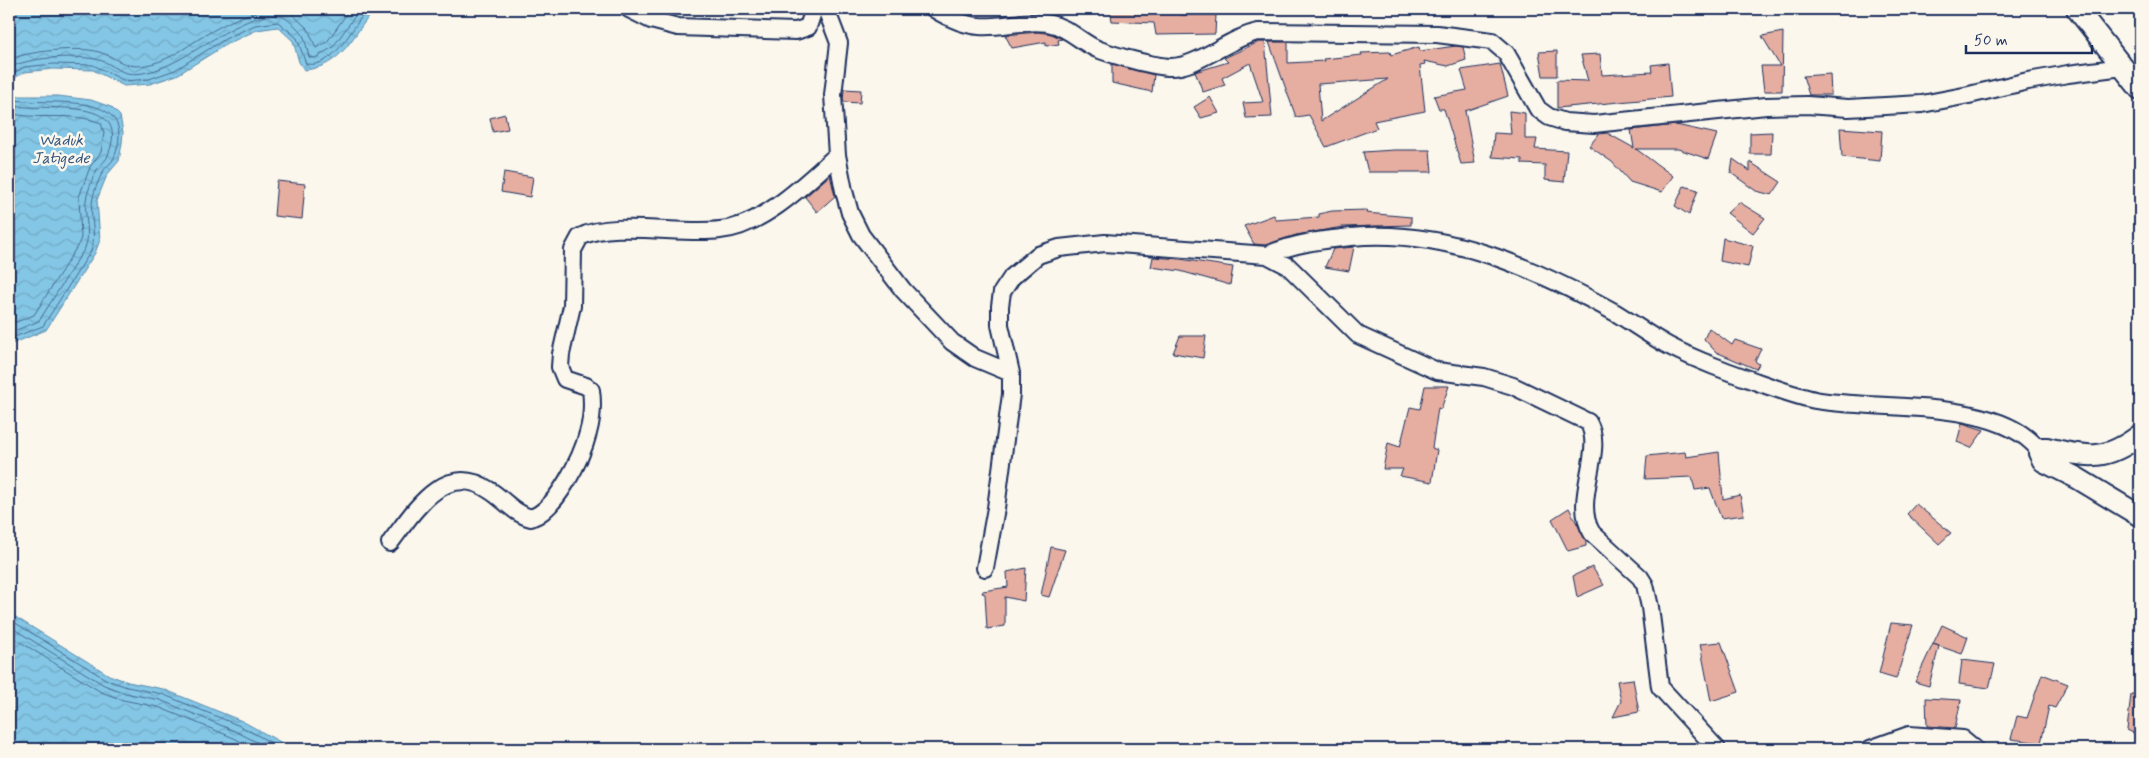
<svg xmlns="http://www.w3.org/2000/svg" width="2149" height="758" viewBox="0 0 2149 758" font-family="Mynerve,sans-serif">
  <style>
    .water { fill: url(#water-waves); stroke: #5a8aaf }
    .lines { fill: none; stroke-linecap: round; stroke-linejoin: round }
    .shore { stroke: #456b94; stroke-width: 1 }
    .building { fill: #e6ada1; stroke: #1b2f5e; fill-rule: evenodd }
    .minor-casing { stroke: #1b2f5e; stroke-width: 20 }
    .tertiary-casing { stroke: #1b2f5e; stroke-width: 24 }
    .minor { stroke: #fbf7ec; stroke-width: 16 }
    .tertiary { stroke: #fbf7ec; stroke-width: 20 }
    .labels { text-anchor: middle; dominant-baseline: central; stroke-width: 5; stroke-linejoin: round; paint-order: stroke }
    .water-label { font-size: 16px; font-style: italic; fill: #355580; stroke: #fbf7ec }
  </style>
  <defs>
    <pattern id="water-waves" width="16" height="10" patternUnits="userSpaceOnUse" patternTransform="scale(1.25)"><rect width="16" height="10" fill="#84c6e5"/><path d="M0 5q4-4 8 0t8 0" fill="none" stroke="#71aac7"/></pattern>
  </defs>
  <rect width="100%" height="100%" fill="#fbf7ec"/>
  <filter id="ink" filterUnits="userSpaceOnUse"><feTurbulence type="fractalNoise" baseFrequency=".02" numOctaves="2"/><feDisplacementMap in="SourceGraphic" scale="10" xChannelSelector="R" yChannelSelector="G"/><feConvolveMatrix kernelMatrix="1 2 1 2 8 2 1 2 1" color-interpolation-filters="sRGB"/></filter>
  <g filter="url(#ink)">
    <path class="water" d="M 9,9 L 375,9 C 352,35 343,67 304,70 L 299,62 L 293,41 L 278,27 L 257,30 L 227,44 L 177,75 L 150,84 L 124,86 L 93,70 L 53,69 L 25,72 L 9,81 Z
      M 9,94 L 20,96 L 58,96 L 91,100 L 111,107 L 120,116 L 123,132 L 122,143 L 119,161 L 107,175 L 97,200 L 100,240 L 95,253 L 46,330 L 9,345 Z
      M 9,613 L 109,675 L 128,682 L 163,689 L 242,721 L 293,749 L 9,749 Z"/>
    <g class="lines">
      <path class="shore" d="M 283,9 L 291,13 L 308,29 L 316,48 L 327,42 L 350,9
        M 9,60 C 25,51 82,46 99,52 C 118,58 124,69 146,65 C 164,62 179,52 194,42 C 218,27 242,13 271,9
        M 9,68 C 29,57 72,55 95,59 C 117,63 118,79 148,72 C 188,64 242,9 280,16 C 287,17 299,29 303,35 C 306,41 307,50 309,57 L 315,58 L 333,47 L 360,9
        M 9,75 L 25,67 L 53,64 L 93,65 L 125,81 L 149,79 L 175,70 L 225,39 L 255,25 L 278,22 L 297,38 L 306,64 C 335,69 352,26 368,9
        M 9,99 C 45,108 142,85 114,158 C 112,163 105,167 102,173 C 99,180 94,190 93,198 C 88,217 98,231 91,251 L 43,326 L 9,339
        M 9,105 C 40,113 134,92 108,155 C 107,160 102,163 99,167 C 93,174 90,187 87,195 C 82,213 92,231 85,248 L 39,321 L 9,333
        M 9,113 C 39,121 71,111 101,123 L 104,133 L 101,152 L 90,167 L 79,197 L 81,238 L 78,245 L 34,315 L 9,325
        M 9,619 L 107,680 L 127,687 L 162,694 L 240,726 L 283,749
        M 9,626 L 104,685 L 125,693 L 160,700 L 237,732 L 270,749
        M 9,635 L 101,692 L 123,700 L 158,707 L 234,738 L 254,749"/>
    </g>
    <path class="building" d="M 1110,9 L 1180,9 L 1181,15 L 1216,15 L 1215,34 L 1156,35 L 1154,23 L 1112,21 Z
      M 1038,32 L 1052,34 L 1062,39 L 1058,40 L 1059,44 L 1046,46 L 1046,42 L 1012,48 L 1005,35 Z
      M 1783,32 L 1782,91 L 1764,91 L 1761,66 L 1780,66 L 1762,36 Z
      M 1259,42 L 1265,42 L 1272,117 L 1246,118 L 1243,103 L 1263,102 L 1250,63 L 1222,78 L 1225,85 L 1203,92 L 1195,72 L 1228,62 L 1224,58 Z
      M 1269,42 L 1288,42 L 1288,63 L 1324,61 L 1323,59 L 1362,55 L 1361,53 L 1390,52 L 1391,55 L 1419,47 L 1420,51 L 1456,46 L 1463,47 L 1466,60 L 1448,66 L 1424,61 L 1425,64 L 1420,65 L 1425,111 L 1374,121 L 1377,128 L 1326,147 L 1309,115 L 1296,117 ZM 1388,79 L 1321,121 L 1318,84 Z
      M 1557,51 L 1557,76 L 1543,76 L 1539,52 Z
      M 1600,54 L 1602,75 L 1652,72 L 1651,65 L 1668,63 L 1671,97 L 1557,108 L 1557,80 L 1588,81 L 1581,55 Z
      M 1112,64 L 1154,75 L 1152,92 L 1112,83 Z
      M 1500,64 L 1508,96 L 1465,111 L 1475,163 L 1461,164 L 1444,109 L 1439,109 L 1434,96 L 1467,90 L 1461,70 Z
      M 1830,74 L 1831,95 L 1809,95 L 1803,76 Z
      M 844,89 L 861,90 L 860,103 L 843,102 Z
      M 1210,97 L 1219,113 L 1201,118 L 1194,107 Z
      M 1509,111 L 1525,113 L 1525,139 L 1537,139 L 1535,149 L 1567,151 L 1564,182 L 1545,180 L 1545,165 L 1522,164 L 1522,159 L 1492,157 L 1494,133 L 1511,134 Z
      M 505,114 L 508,129 L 493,132 L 490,118 Z
      M 1676,125 L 1717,134 L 1708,159 L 1678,149 L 1636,149 L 1673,176 L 1662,192 L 1630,182 L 1612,162 L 1589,146 L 1599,134 L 1607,133 L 1634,148 L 1631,130 Z
      M 1840,128 L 1882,131 L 1880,161 L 1842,157 Z
      M 1772,132 L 1771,154 L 1750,154 L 1750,133 Z
      M 1394,150 L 1430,150 L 1432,172 L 1368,172 L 1363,152 Z
      M 1733,159 L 1750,171 L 1750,162 L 1781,182 L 1772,195 L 1756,191 L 1731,173 Z
      M 504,172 L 533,177 L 530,197 L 501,192 Z
      M 830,175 L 835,196 L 817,212 L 805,197 Z
      M 277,181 L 305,184 L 302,219 L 274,216 Z
      M 1684,186 L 1698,190 L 1689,215 L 1675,206 Z
      M 1739,202 L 1765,218 L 1753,233 L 1727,213 Z
      M 1367,210 L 1366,213 L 1411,217 L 1411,225 L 1343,227 L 1296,235 L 1265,245 L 1254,244 L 1244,226 L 1274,215 L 1276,220 L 1319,217 L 1319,214 L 1332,211 Z
      M 1723,238 L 1753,246 L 1748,267 L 1720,261 Z
      M 1354,247 L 1349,271 L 1325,267 L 1333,249 Z
      M 1153,257 L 1180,259 L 1233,267 L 1230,285 L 1180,271 L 1151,267 Z
      M 1709,328 L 1732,345 L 1735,340 L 1761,349 L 1755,361 L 1759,364 L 1756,369 L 1716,352 L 1704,339 Z
      M 1180,336 L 1206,336 L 1203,358 L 1173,353 Z
      M 1425,386 L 1449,386 L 1441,409 L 1438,408 L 1432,448 L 1437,450 L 1432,482 L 1400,476 L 1403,469 L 1383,469 L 1388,443 L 1400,447 L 1410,407 L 1420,409 Z
      M 1962,423 L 1984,430 L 1971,448 L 1957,442 Z
      M 1685,452 L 1686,457 L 1719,452 L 1723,499 L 1740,495 L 1744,515 L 1721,518 L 1710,488 L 1695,490 L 1692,477 L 1645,479 L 1647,456 Z
      M 1916,504 L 1951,533 L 1939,544 L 1907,514 Z
      M 1569,508 L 1586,541 L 1586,546 L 1568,551 L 1552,519 Z
      M 1051,547 L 1065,550 L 1049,597 L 1041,595 Z
      M 1592,567 L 1604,585 L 1577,597 L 1573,576 Z
      M 1026,568 L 1024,601 L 1005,597 L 1005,626 L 987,629 L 985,594 L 982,593 L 983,591 L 1008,587 L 1007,572 Z
      M 1891,623 L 1913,625 L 1896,679 L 1879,674 Z
      M 1942,625 L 1968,637 L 1962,654 L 1933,644 Z
      M 1721,642 L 1739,692 L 1711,701 L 1700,644 Z
      M 1933,644 L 1939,646 L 1929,686 L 1915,682 Z
      M 1962,660 L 1995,664 L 1989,688 L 1959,684 Z
      M 2042,674 L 2068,684 L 2055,708 L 2049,706 L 2041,743 L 2011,739 L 2017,716 L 2027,718 Z
      M 1633,679 L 1639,712 L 1613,717 L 1621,701 L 1617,681 Z
      M 2131,694 L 2140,694 L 2140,736 L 2127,730 Z
      M 1926,698 L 1961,700 L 1955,728 L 1927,726 Z"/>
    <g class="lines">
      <defs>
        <path id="minor" d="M 629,9 L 651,20 L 678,27 L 796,31 L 808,27 L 814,9
          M 826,9 L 839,43 L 833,95 L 837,155 L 844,191 L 850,213 L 861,235 L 903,290 L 952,342 L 975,358 L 1011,373
          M 934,9 C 947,17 963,25 979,26 C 1002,28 1025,19 1047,23 C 1069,27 1079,41 1097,49 C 1113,55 1154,67 1171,67 C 1198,67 1229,38 1258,32 L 1437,34 L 1492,41 L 1506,53 L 1538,109 L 1549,117 L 1565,122 L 1594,124 L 1766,106 L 1807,105 L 1848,108 L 1922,104 L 1969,95 L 2028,81 L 2068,74 L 2123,67
          M 1267,255 C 1295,243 1321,240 1351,237 C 1446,228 1535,268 1616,313 C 1634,324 1650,336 1669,346 C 1698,361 1729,372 1760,383 C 1778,389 1796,396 1815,400 C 1876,411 1998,397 2039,450
          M 390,543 C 413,513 444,460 489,490 C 503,498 514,514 531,518 C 556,510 582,457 588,433 C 592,419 593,405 591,390 L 586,386 L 565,379 L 560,367 L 561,354 L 572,306 L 573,250 L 580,237 C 612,220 681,235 720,230 C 763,226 806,183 837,155
          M 985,568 L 996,508 L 1011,394 L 1011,373 L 1000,325 L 1000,306 L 1002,292 L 1012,277 L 1038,255 L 1059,248 L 1105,243 L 1267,255 L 1288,266 L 1358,335 L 1437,371 L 1484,377 L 1513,386 L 1588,422 C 1606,451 1571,500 1592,533 L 1640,577 L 1645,585 L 1650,607 L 1660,687 L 1717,749
          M 1870,749 L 1909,735 L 1963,739 L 1975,749"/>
        <path id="tertiary" d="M 2077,9 L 2140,89
          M 2140,435 C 2105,462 2088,457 2047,448 L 2042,448 L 2039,453 L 2043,461 L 2077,478 L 2140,516"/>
      </defs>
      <use href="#minor" class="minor-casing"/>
      <use href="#tertiary" class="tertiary-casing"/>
      <use href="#minor" class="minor"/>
      <use href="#tertiary" class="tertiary"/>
    </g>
  </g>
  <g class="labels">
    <g class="water-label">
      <text x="61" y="140">Waduk<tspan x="61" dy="18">Jatigede</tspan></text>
    </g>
  </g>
  <rect width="2149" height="758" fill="none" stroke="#fbf7ec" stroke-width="30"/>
  <rect x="15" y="15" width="2119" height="728" fill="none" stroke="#1b2f5e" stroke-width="2" filter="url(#ink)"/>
  <path d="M1966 45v8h126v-8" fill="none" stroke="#1b2f5e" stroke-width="2.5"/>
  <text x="1974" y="45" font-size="15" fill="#1b2f5e" stroke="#fbf7ec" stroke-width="4" paint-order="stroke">50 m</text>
</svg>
